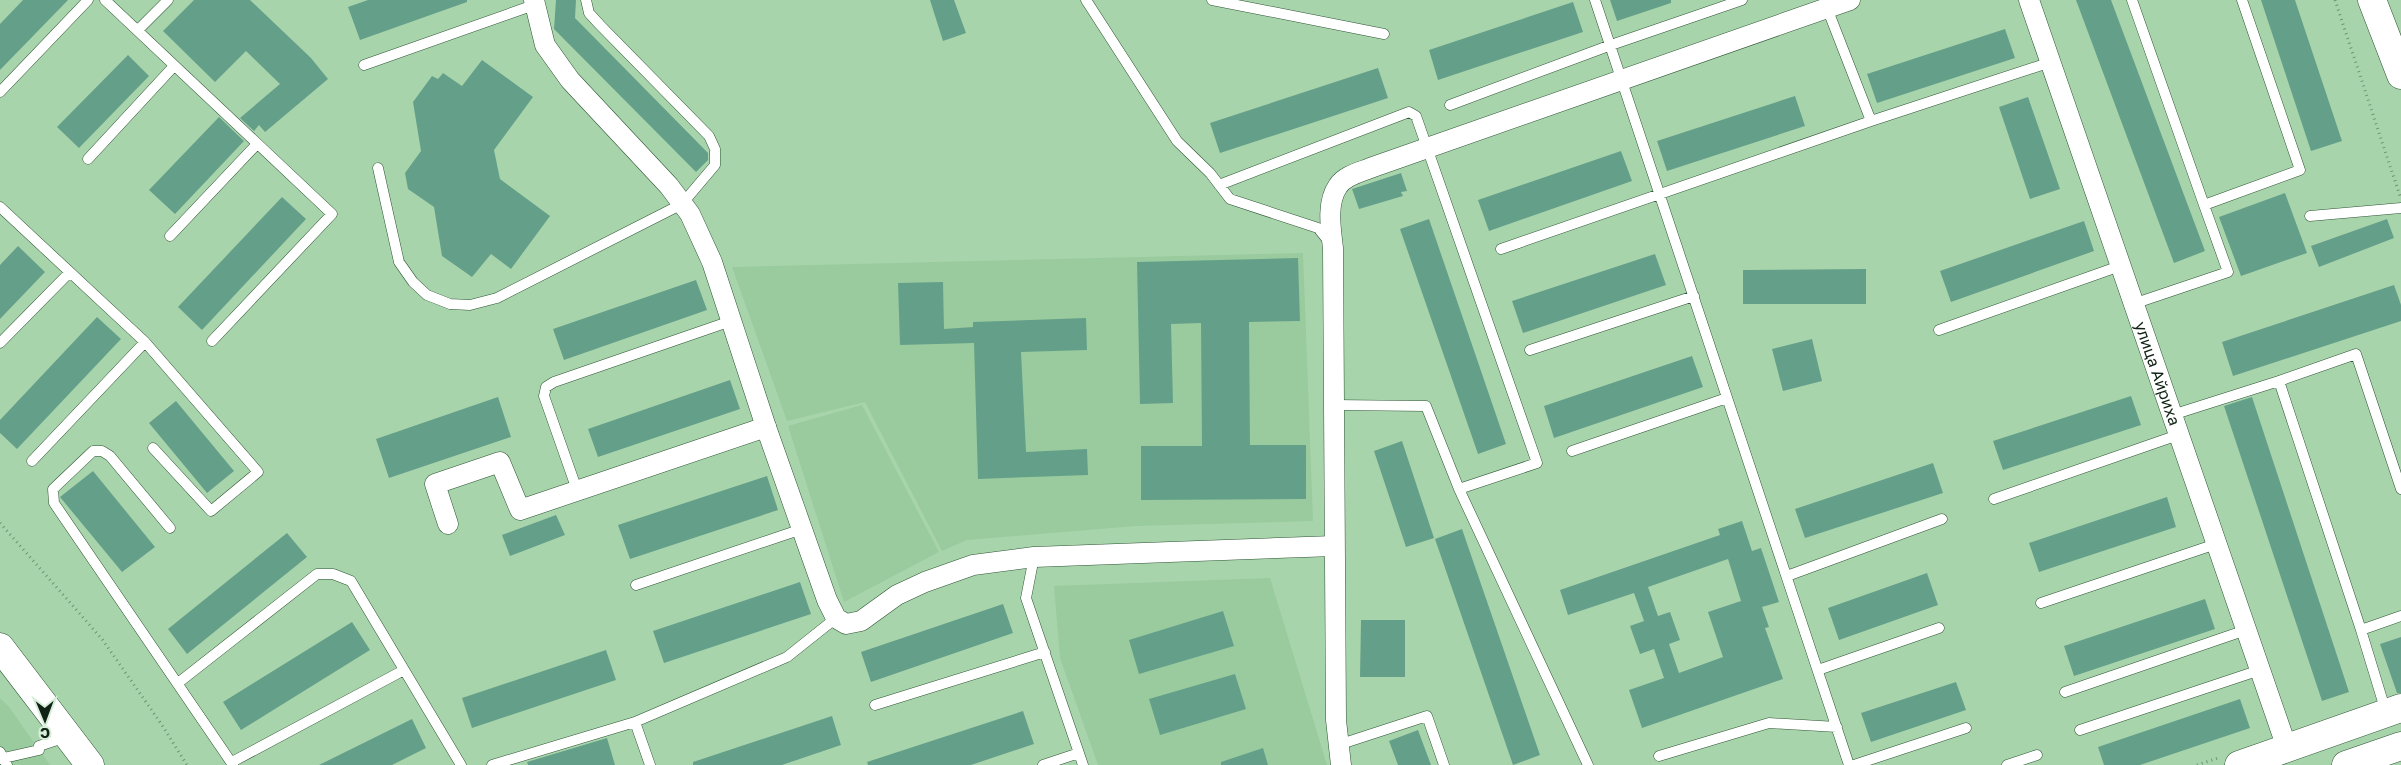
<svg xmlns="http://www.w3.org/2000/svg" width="2401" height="765" viewBox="0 0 2401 765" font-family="'Golos Text',sans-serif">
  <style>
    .built { fill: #99cb9e }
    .building { fill: #64a089; fill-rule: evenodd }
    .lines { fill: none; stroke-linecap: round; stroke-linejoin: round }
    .service-casing { stroke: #2d5533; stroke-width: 11 }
    .minor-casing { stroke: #2d5533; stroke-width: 21 }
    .secondary-casing { stroke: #2d5533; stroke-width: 29 }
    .path { stroke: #6f9273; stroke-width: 3; stroke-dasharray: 1 4; stroke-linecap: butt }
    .service { stroke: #fff; stroke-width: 10 }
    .minor { stroke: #fff; stroke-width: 20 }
    .secondary { stroke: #fff; stroke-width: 28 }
    .labels { text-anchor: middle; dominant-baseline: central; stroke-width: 4.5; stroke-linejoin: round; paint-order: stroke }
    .street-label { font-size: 16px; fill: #112314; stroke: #d8eeda }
  </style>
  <rect width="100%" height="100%" fill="#a8d4ac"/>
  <path class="built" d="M 1303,253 L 1313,521 L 1136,526 L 967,540 L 942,551 L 865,402 L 787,421 L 732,267 Z
    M 862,405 L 939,552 L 844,602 L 788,426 Z
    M 1270,578 L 1327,765 L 1098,765 L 1060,658 L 1054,586 Z
    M 0,698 L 9,707 L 50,765 L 0,765 Z"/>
  <path class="building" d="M 23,0 L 68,0 L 0,70 L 0,24 Z
    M 194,0 L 250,0 L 311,58 L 328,79 L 265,132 L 259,125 L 254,131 L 240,118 L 280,84 L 246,51 L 215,82 L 163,31 Z
    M 368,0 L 467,0 L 467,2 L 360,40 L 348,7 Z
    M 556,0 L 576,0 L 575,18 L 708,153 L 708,160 L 696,172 L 554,29 Z
    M 930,0 L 954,0 L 966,33 L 943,41 Z
    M 1610,0 L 1671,0 L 1671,3 L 1617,21 Z
    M 2076,0 L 2111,0 L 2205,251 L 2174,263 Z
    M 2261,0 L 2295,0 L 2342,141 L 2311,151 Z
    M 1573,2 L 1583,32 L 1438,80 L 1429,50 Z
    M 2005,29 L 2015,58 L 1877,103 L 1867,74 Z
    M 128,55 L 149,76 L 79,148 L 57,127 Z
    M 482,60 L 533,97 L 494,150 L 500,179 L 550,216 L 511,269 L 491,254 L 472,277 L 442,256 L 434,207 L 408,189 L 405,173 L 421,151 L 413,102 L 432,76 L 438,79 L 443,73 L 462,86 Z
    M 1378,68 L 1388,98 L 1220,153 L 1210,123 Z
    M 1795,96 L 1805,126 L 1667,171 L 1657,141 Z
    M 2028,97 L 2060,189 L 2030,199 L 1999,107 Z
    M 219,117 L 244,141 L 175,214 L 149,190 Z
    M 1621,151 L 1632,181 L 1489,231 L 1478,200 Z
    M 1401,173 L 1407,191 L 1401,192 L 1403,196 L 1359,209 L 1352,189 Z
    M 2285,193 L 2307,253 L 2241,276 L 2219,217 Z
    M 282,197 L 306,219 L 202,330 L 178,307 Z
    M 1429,219 L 1506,444 L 1478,454 L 1400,229 Z
    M 2387,219 L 2394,238 L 2319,267 L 2311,246 Z
    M 2084,221 L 2094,251 L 1951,302 L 1940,271 Z
    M 18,246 L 45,272 L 0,319 L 0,265 Z
    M 1655,254 L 1666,285 L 1523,333 L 1512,301 Z
    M 1298,258 L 1300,321 L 1249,322 L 1250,445 L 1306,445 L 1306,499 L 1141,500 L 1141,446 L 1202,446 L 1201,323 L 1171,324 L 1173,403 L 1140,404 L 1137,262 Z
    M 1866,269 L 1866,304 L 1743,304 L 1743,270 Z
    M 696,280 L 707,310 L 564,360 L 553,329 Z
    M 943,282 L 944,329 L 973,327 L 973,322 L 1086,318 L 1087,350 L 1021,352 L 1026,452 L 1087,449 L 1088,475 L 978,479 L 974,343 L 900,345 L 898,283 Z
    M 2394,285 L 2401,305 L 2401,321 L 2233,376 L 2222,342 Z
    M 97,317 L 121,339 L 17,449 L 0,433 L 0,420 Z
    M 1812,339 L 1822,381 L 1783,391 L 1772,349 Z
    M 1692,356 L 1703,387 L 1554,438 L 1544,406 Z
    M 730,380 L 740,409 L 598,457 L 588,429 Z
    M 2131,396 L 2141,425 L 2003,470 L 1993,441 Z
    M 498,397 L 511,437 L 389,478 L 376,439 Z
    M 2252,397 L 2349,692 L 2322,701 L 2224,406 Z
    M 176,401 L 234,471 L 207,493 L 149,423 Z
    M 1402,441 L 1434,538 L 1406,547 L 1374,451 Z
    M 1933,463 L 1943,493 L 1805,538 L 1795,509 Z
    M 93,471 L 155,547 L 122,572 L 60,497 Z
    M 767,476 L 778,510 L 630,559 L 618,525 Z
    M 2167,497 L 2176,527 L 2039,572 L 2029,543 Z
    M 556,515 L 565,535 L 510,556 L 502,535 Z
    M 1742,521 L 1752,551 L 1761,548 L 1779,602 L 1762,607 L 1769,627 L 1765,628 L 1783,679 L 1642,728 L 1629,690 L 1664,678 L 1654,649 L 1640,654 L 1630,626 L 1644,621 L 1634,593 L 1568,615 L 1560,590 L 1720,535 L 1718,529 ZM 1728,559 L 1741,601 L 1708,612 L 1723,657 L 1679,673 L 1669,644 L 1680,640 L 1670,612 L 1658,616 L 1648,587 Z
    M 1462,529 L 1540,755 L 1513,765 L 1435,539 Z
    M 287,533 L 307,557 L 187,654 L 168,629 Z
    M 1927,573 L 1938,605 L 1839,640 L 1828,608 Z
    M 800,582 L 811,614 L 664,663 L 653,631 Z
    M 2205,599 L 2215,629 L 2074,676 L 2064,646 Z
    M 1003,604 L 1013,633 L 871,682 L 861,652 Z
    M 1223,611 L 1234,646 L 1139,674 L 1129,640 Z
    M 1361,620 L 1405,620 L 1405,677 L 1360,677 Z
    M 352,622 L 370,650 L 241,730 L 223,702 Z
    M 2401,637 L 2401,693 L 2397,693 L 2380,644 Z
    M 606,650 L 616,680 L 472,728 L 462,698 Z
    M 1235,674 L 1246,709 L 1160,735 L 1149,699 Z
    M 1956,682 L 1966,710 L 1871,742 L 1861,713 Z
    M 2240,699 L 2250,728 L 2140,765 L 2104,765 L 2098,747 Z
    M 1023,711 L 1034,744 L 971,765 L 868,765 L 867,762 Z
    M 832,716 L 841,745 L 782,765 L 693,765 L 693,762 Z
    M 412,719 L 426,748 L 392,765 L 319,765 Z
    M 1418,730 L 1431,765 L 1398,765 L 1389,741 Z
    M 607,738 L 615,765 L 528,765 L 527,762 Z
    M 1263,748 L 1268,765 L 1221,765 L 1221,762 Z"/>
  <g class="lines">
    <defs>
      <path id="service" d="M 105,0 L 332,214 L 212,341
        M 1086,0 L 1177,141 L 1210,173 L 1230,199 L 1318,228 L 1329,242
        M 1212,0 L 1384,34
        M 1595,0 L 1849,765
        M 2132,0 L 2204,205
        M 1827,8 L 1871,121
        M 138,30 L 168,0
        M 364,65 L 534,5
        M 0,92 L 88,0
        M 1450,105 L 1611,45 L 1742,0
        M 88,159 L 174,66
        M 378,168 L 399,262 L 413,282 L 427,295 L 450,304 L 470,305 L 497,298 L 682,204 L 715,165 L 715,149 L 709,136 L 600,25 L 589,13 L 586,0
        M 1219,185 L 1409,112 L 1416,116 L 1537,463 L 1459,489
        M 0,207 L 145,342 L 258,472 L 211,511 L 153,448
        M 2310,216 L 2401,208
        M 170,236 L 257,144
        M 1501,249 L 1871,121 L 2051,62
        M 2133,304 L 2228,272 L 2204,205 L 2300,170 L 2242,0
        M 1939,330 L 2120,266
        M 0,343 L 70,272
        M 1530,350 L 1694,296
        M 2279,381 L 2356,354 L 2401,489
        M 1334,405 L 1426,406 L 1459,489 L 1588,765
        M 2172,415 L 2279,381 L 2361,630 L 2386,712
        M 1572,451 L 1727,398
        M 32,461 L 145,342
        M 577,490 L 544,396 L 546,387 L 554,382 L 731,321
        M 1994,499 L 2178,435
        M 170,528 L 110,456 L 102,451 L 93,451 L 53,489 L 54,503 L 233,765
        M 1034,557 L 1026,598 L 1083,765
        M 1787,576 L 1942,519
        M 636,585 L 802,529
        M 2041,603 L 2216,544
        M 2361,630 L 2401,616
        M 1818,670 L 1939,628
        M 178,683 L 317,574 L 333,574 L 351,581 L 461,765
        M 2065,692 L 2246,630
        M 875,705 L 1045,652
        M 635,722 L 650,765
        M 2080,730 L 2260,670
        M 1338,745 L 1427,716 L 1444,765
        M 0,752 L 7,765
        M 1659,756 L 1769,723 L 1837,727
        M 0,759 L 39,750 L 39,746 L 66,737
        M 232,762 L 404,670
        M 492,765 L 635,722 L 787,657 L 836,618
        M 1043,765 L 1079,753
        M 1854,765 L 1966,728
        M 2007,765 L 2037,755"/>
      <g id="minor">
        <path d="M 534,0 L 545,45 L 570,80 L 669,186 L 690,214 L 712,262 L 766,427 L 827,600 L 836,618 L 846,624 L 861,621 L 897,595 L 925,582 L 973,565 L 1034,557 L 1334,546"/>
        <path id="s1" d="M 2029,0 L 2287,748"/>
        <path d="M 448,524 L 435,484 L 500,462 L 520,510 L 766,427"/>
        <path d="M 1341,765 L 1336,720 L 1333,248 C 1331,230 1326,203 1338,186 C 1345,175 1361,172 1373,167 L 1850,0"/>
      </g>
      <path id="secondary" d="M 2372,0 L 2401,75
        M 0,647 L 90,765
        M 2239,765 L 2401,708
        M 2346,765 L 2401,746"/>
    </defs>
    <use href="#service" class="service-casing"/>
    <use href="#minor" class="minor-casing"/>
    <use href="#secondary" class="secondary-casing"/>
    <path class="path" d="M 2335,0 L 2400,196
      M 0,523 L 102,639 L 162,725 L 187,765
      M 2197,765 L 2218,758"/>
    <use href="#service" class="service"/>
    <use href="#minor" class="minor"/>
    <use href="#secondary" class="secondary"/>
  </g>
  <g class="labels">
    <g class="street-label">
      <text stroke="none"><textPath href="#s1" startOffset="395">улица Айриха</textPath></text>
    </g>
  </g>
  <g transform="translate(45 720) rotate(179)" stroke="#d8eeda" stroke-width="4" paint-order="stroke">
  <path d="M0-4L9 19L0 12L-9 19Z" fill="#112314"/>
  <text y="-8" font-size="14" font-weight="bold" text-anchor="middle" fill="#112314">С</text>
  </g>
</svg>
